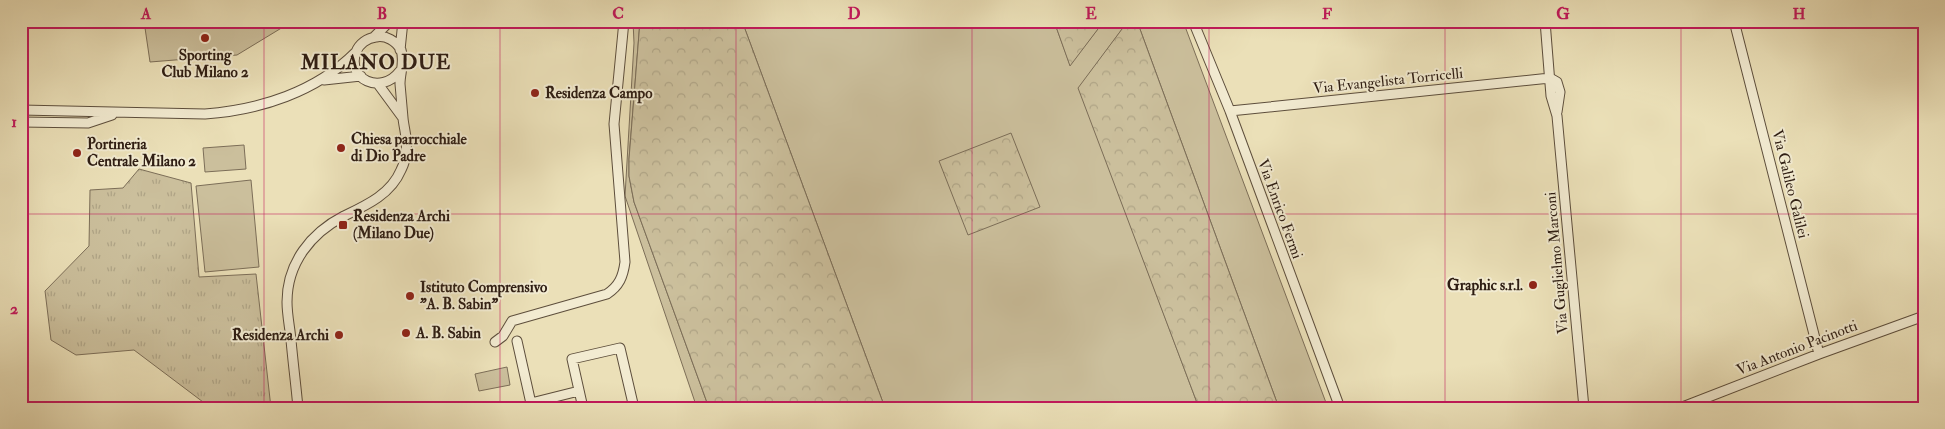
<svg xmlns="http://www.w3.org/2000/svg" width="1945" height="429" viewBox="0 0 1945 429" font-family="'IM FELL Double Pica',serif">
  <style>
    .grass { fill: #cbbf9c; stroke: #7c6e58 }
    .forest { fill: url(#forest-crowns); stroke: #7c6e58 }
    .park { fill: url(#park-tufts); stroke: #7c6e58 }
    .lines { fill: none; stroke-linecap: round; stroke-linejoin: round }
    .street-casing { stroke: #5d4e3c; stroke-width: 11 }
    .street { stroke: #f2ebd1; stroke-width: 9 }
    .grid { fill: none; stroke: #c2185b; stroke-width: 1; stroke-opacity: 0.55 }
    .poi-dot { fill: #8f2418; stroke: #f2ebd1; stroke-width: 2 }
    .labels { text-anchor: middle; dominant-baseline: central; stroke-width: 4; stroke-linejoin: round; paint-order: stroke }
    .poi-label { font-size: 15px; font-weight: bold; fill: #2e1d13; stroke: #f2ebd1; text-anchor: start }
    .street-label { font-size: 15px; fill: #2e1d13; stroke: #f2ebd1 }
    .district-label { font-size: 20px; font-weight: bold; letter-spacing: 1px; fill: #2e1d13; stroke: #f2ebd1 }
    .neatline { fill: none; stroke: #c2185b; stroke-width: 2 }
    .grid-label { font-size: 16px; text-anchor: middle; font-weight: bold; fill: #c2185b }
  </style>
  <defs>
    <pattern id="forest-crowns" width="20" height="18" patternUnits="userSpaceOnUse" patternTransform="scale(1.25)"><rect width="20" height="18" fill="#cbbf9c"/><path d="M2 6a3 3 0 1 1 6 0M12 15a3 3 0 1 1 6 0" fill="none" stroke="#afa486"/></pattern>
    <pattern id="park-tufts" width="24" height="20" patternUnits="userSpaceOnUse" patternTransform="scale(1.25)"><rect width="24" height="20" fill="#cbbf9c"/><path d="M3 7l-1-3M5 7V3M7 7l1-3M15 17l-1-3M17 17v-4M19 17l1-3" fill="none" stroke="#afa486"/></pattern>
  </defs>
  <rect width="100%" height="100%" fill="#ebe0b8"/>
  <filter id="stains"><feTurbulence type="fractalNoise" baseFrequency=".004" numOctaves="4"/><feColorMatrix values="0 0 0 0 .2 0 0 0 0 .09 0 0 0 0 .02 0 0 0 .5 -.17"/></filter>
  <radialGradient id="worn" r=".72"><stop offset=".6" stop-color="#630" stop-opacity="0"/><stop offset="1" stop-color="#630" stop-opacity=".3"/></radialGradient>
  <path class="grass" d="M 144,21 L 293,21 L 237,55 L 150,62 Z
    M 633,21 L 640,21 L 629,159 L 629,176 L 634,202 L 709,408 L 697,408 L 625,196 L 634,43 Z
    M 742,21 L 1054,21 L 1070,65 L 1104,21 L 1128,21 L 1079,88 L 1199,408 L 885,408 Z
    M 1137,21 L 1183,21 L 1328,408 L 1279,408 Z
    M 244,145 L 246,169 L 205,172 L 203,148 Z
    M 251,180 L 259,267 L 205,272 L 196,186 Z
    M 507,367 L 510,385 L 479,391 L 475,374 Z"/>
  <path class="forest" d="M 640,21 L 742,21 L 885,408 L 709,408 L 634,202 L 629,176 L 629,159 Z
    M 1054,21 L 1104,21 L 1070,66 Z
    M 1128,21 L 1137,21 L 1279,408 L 1199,408 L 1078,88 Z
    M 1011,133 L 1040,207 L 968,235 L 939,161 Z"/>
  <path class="park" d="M 139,169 L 191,183 L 199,277 L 256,274 L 271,408 L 211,408 L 134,350 L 76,355 L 51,340 L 45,291 L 89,246 L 90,190 L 123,188 Z"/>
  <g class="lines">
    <defs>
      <path id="street" d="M 1193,21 L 1230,111 L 1340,408
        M 1545,21 L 1551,96 L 1557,116 L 1584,408
        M 1734,21 L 1819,354
        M 374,37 L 390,21
        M 400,50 L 403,21
        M 1550,78 L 1557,82 L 1560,92 L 1557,112
        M 324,80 L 361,76
        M 378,84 L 403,118
        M 21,110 L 205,114 C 260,110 316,92 356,52
        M 1230,111 L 1550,78
        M 21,122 L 88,123 L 112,115
        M 517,341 L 532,408
        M 495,342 L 503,336 L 512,321 L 607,294 C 619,286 623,277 625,262 L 614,124 L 624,21
        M 1706,398 L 1708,408
        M 531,403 L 579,391
        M 298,408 C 296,385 293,363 291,340 C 290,328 287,315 287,302 C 287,263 311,233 344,216 C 367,205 391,194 401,170 C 404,164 406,158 406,151 C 408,140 404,129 403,118 C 402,107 401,95 400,84 C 400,73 405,61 401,50 C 396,41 386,35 376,37 C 367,38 359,44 356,52 C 346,79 381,96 400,71
        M 583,408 L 572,359 L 620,348 L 634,408
        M 1680,408 L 1819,354 L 1924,316"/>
    </defs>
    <use href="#street" class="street-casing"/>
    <use href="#street" class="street"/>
  </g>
  <path class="grid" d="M 264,21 L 264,408M 500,21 L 500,408M 736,21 L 736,408M 972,21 L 972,408M 1209,21 L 1209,408M 1445,21 L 1445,408M 1681,21 L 1681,408M 21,214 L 1924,214"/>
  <g class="poi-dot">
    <circle cx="205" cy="38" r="5"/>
    <circle cx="535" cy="93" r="5"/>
    <circle cx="341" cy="148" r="5"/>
    <circle cx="77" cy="153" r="5"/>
    <rect x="338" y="220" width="10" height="10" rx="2.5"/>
    <circle cx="1533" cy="285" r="5"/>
    <circle cx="410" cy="296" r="5"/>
    <circle cx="406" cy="333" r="5"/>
    <circle cx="339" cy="335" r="5"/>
  </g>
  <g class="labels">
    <g class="poi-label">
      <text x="205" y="55" text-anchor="middle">Sporting<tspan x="205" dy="17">Club Milano 2</tspan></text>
      <text x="545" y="93">Residenza Campo</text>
      <text x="351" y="139">Chiesa parrocchiale<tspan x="351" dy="17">di Dio Padre</tspan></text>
      <text x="87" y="144">Portineria<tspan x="87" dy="17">Centrale Milano 2</tspan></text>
      <text x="353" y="216">Residenza Archi<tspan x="353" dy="17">(Milano Due)</tspan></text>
      <text x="1523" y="285" text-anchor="end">Graphic s.r.l.</text>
      <text x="420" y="287">Istituto Comprensivo<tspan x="420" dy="17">"A. B. Sabin"</tspan></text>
      <text x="416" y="333">A. B. Sabin</text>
      <text x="329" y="335" text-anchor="end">Residenza Archi</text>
    </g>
    <g class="street-label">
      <text transform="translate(1388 81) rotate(-6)">Via Evangelista Torricelli</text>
      <text transform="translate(1790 184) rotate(76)">Via Galileo Galilei</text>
      <text transform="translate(1280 209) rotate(70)">Via Enrico Fermi</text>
      <text transform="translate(1557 263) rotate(-95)">Via Guglielmo Marconi</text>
      <text transform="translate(1797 348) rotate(-21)">Via Antonio Pacinotti</text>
    </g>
    <g class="district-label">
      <text x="376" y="62">MILANO DUE</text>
    </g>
  </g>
  <rect width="1945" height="429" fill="none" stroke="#ebe0b8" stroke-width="55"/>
  <rect x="28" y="28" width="1890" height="374" class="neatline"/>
  <g class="grid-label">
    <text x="146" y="19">A</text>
    <text x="382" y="19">B</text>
    <text x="618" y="19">C</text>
    <text x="854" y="19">D</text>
    <text x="1091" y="19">E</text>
    <text x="1327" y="19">F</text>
    <text x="1563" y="19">G</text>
    <text x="1799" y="19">H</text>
    <text x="14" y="127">1</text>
    <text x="14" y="314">2</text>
  </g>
  <rect width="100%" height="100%" filter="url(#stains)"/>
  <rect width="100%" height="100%" fill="url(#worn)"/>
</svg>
